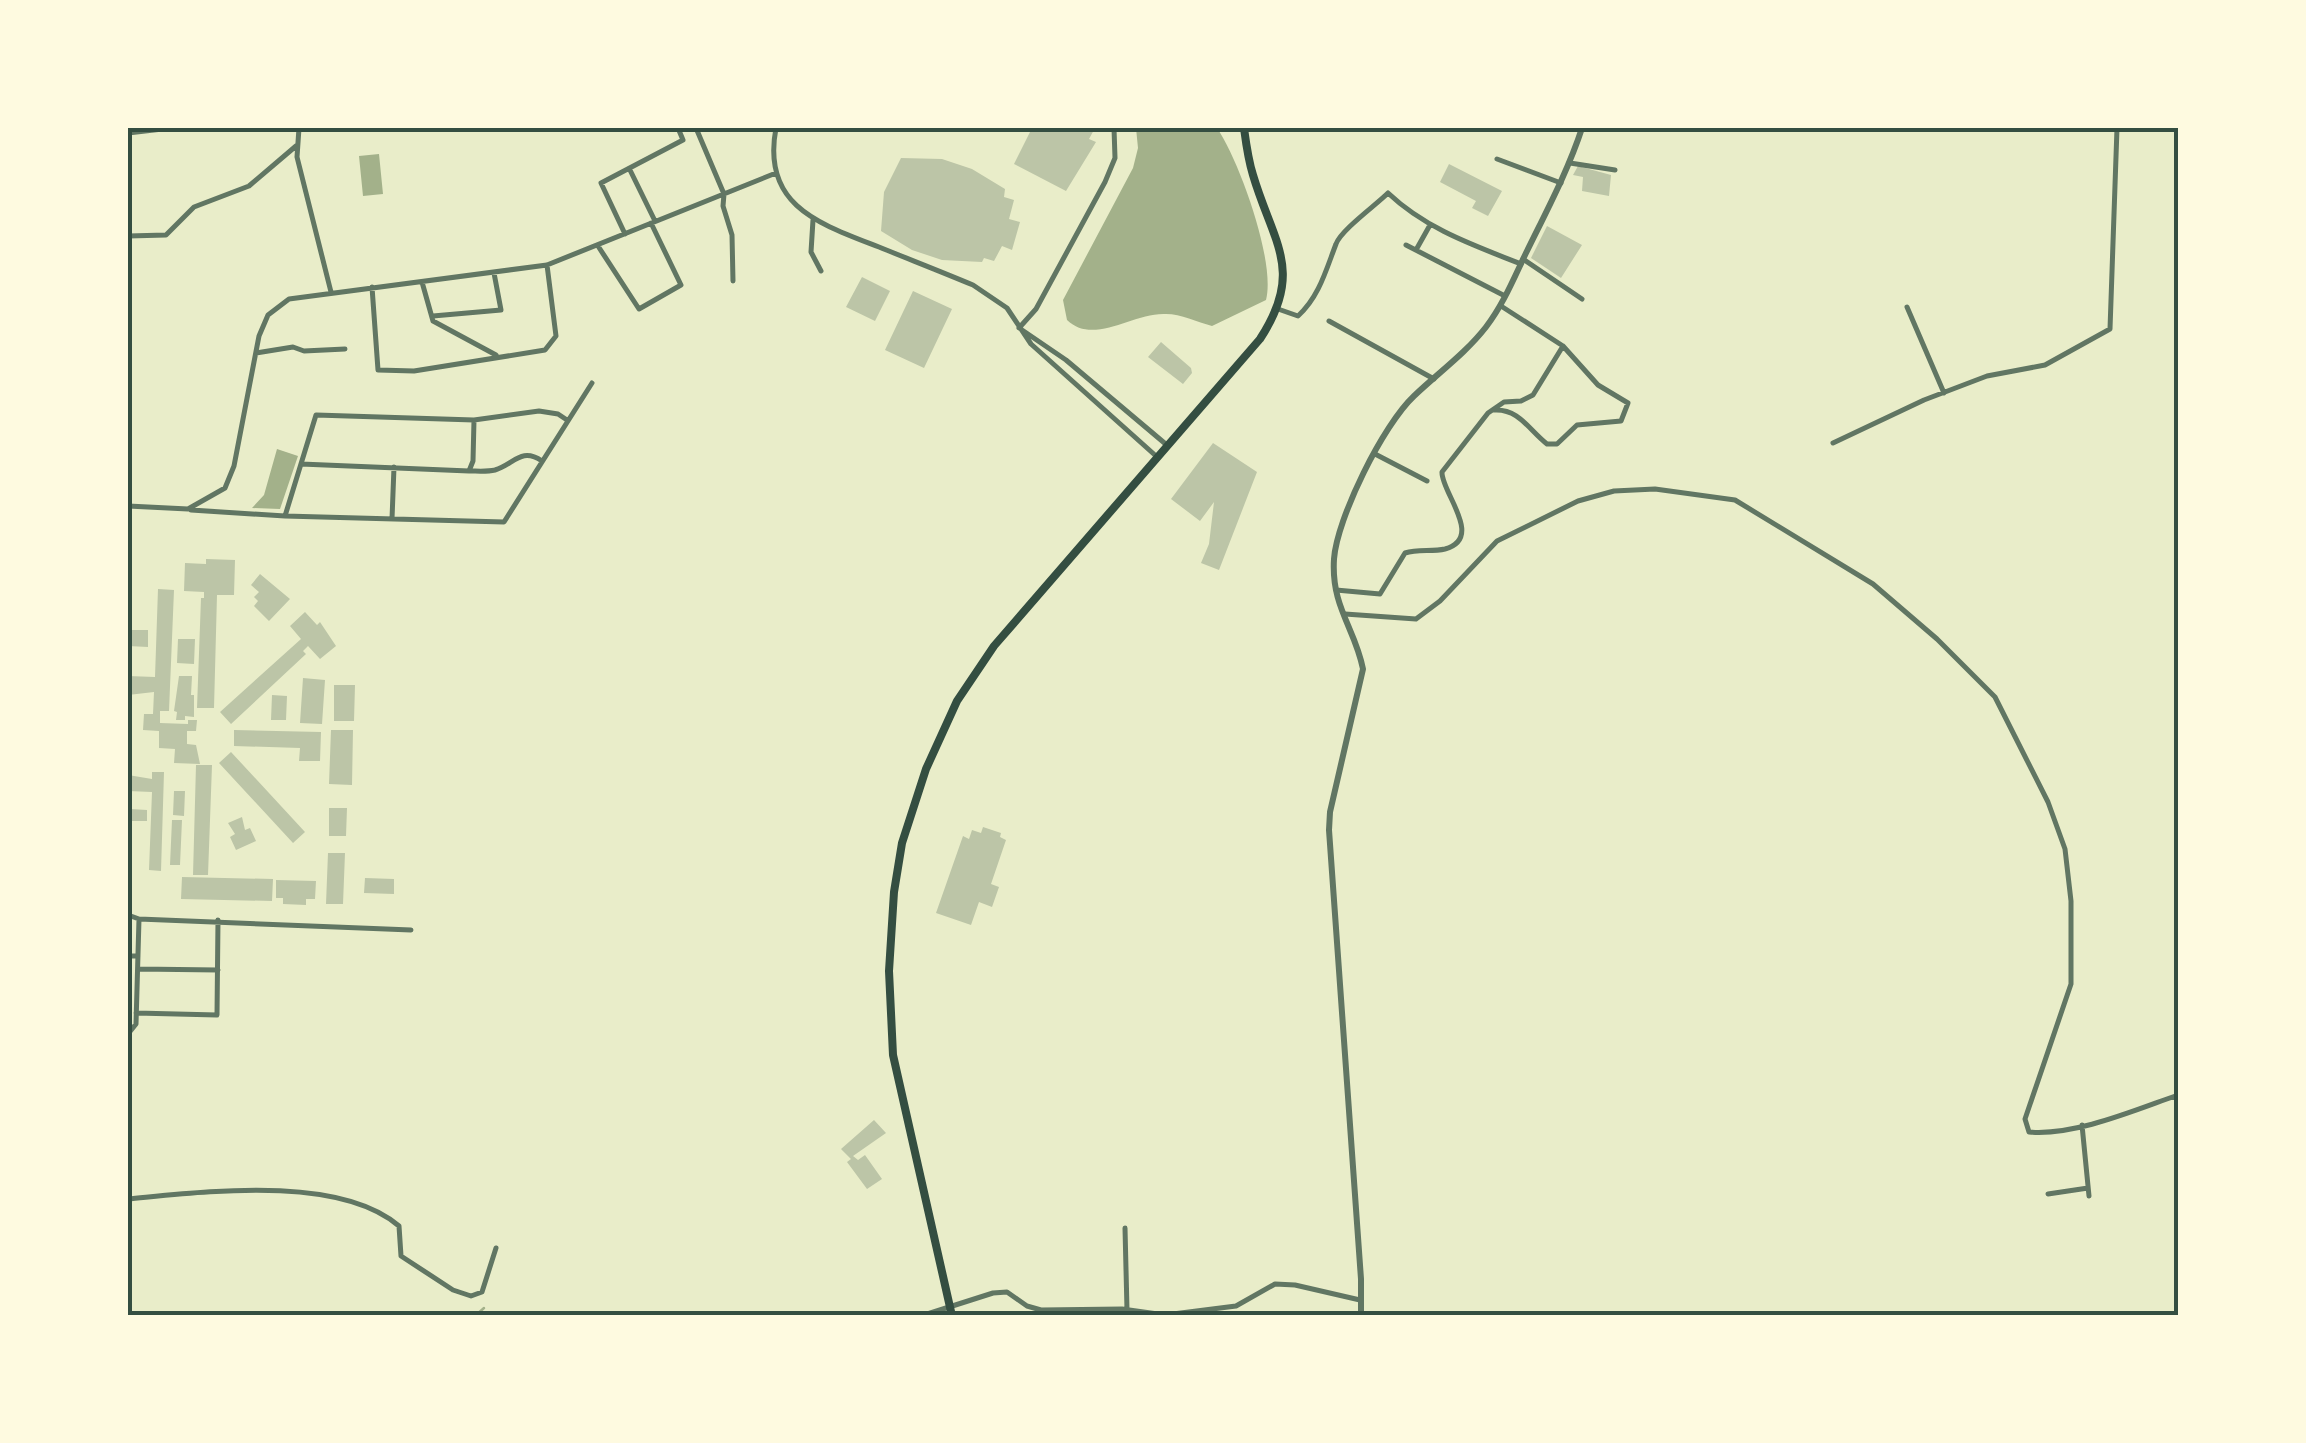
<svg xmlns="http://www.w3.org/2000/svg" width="2306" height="1443" viewBox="0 0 2306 1443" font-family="'PT Sans',sans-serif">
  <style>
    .water { fill: #a3b18a }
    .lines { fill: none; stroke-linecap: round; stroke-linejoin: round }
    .stream { stroke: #a3b18a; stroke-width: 2.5 }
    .building { fill: #bcc5a7 }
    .minor { stroke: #617663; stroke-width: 5 }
    .tertiary { stroke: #617663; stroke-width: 6 }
    .primary { stroke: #344e41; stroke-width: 8 }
    .neatline { fill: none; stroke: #344e41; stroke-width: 4 }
  </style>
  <rect width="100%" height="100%" fill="#e9edc9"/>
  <path class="water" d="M 1136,128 L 1217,128 C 1239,160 1276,262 1266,300 L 1212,326 C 1197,322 1181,314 1166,314 C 1133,312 1094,346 1067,320 L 1063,300 L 1133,168 L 1138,148 Z
    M 379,154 L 383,194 L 363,196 L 359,156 Z
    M 277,449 L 298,456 L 280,509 L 252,508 L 264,495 Z"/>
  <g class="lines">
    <path class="stream" d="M 475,1316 L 484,1308"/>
  </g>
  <path class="building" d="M 1032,128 L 1095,128 L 1089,139 L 1096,142 L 1066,191 L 1014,164 Z
    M 901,158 L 942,159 L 972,169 L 1005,189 L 1004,197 L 1014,200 L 1009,219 L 1020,222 L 1012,250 L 1002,246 L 994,261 L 984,258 L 982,262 L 942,260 L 912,250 L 881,231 L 884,192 Z
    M 1449,164 L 1502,191 L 1488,216 L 1472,208 L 1476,201 L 1440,182 Z
    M 1578,166 L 1611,175 L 1609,196 L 1582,191 L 1583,177 L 1573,175 Z
    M 1547,226 L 1582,245 L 1561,278 L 1531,258 Z
    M 862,277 L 890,291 L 875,321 L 846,307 Z
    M 913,291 L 952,309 L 924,368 L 885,350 Z
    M 1161,342 L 1191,368 L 1192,373 L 1183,384 L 1148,357 Z
    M 1213,443 L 1257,472 L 1219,570 L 1201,563 L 1209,544 L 1214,502 L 1200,521 L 1171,499 Z
    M 206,559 L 235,560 L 234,595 L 217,595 L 214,708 L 197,708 L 201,598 L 204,598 L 204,592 L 184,591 L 185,563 L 206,564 Z
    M 260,574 L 290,599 L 269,621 L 254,606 L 258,601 L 254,597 L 259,592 L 251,585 Z
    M 158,589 L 174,590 L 169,711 L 160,711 L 160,723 L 188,724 L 188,720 L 197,720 L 196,731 L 187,731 L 187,744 L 196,745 L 200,764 L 174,763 L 175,749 L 159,748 L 159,731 L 143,730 L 144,714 L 153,714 L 154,692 L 128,695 L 128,676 L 155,677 Z
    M 305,612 L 317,625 L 320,622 L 336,646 L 320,659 L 308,646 L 303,651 L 306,654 L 231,724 L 220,712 L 301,639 L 290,626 Z
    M 128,630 L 148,630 L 148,647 L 128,646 Z
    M 178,639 L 195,639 L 194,664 L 177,663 Z
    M 179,676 L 192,676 L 191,695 L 194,695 L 194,717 L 185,716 L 185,720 L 176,720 L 177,712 L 174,711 Z
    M 303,678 L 325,680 L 322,724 L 300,723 Z
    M 334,685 L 355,685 L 354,721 L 334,721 Z
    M 272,695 L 287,696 L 286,720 L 271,720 Z
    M 234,730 L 321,732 L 320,761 L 299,761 L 300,748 L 234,746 Z
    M 331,730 L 353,730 L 352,785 L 329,784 Z
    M 231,752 L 305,832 L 293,843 L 219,763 Z
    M 196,765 L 212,765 L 208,875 L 193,875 Z
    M 152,772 L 164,772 L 161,871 L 149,870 L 152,792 L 128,791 L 128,775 L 152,779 Z
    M 174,791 L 185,791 L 184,816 L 173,815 Z
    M 329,808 L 347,808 L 346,836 L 329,836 Z
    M 130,809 L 147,810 L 147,821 L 129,821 Z
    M 242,817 L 245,830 L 250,828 L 256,841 L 236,850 L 230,837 L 235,834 L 228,823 Z
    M 172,820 L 182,820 L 180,865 L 170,865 Z
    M 983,827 L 1001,833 L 1000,837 L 1006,840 L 991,884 L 999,887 L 992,907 L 979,902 L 971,925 L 936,913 L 963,836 L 969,839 L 972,830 L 981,833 Z
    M 328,853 L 345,853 L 343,904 L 326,904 Z
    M 182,877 L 273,879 L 272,901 L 181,899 Z
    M 365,878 L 394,879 L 394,894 L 364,893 Z
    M 276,880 L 316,881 L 315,899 L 306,899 L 306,905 L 283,904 L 283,898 L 276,898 Z
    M 874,1120 L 886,1133 L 853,1156 L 858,1160 L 865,1155 L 882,1179 L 867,1189 L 847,1162 L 851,1159 L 841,1149 Z"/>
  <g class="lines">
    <path class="minor" d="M 299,128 L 297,157 L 331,292
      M 696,128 L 724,194 L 723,206 L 732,235 L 733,281
      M 776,128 C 761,206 820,224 879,247 C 911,260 942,272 973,285 L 1007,308 L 1031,344 L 1156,456
      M 1251,128 L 1258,128
      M 128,133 L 171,128
      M 1497,159 L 1561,183
      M 1570,163 L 1615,170
      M 630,170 L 655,221
      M 813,220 L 811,252 L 821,271
      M 625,234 L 601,183 L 683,140 L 678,128
      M 128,236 L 166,235 L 194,207 L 249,186 L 296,146
      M 1406,245 L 1505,296
      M 598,246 L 639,309 L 681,285 L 651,223
      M 1416,250 L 1430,225
      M 1523,259 L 1582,299
      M 422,282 L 433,321 L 496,355
      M 372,287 L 378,370 L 414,371 L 545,350 L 556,336 L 547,265
      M 1907,307 L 1944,393
      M 1278,309 L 1298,316 C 1319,297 1326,270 1336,244 C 1341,230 1376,205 1388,193 C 1426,229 1473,245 1521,264
      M 433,316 L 501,310 L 494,273
      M 1329,321 L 1434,379
      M 1019,328 L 1036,309 L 1105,182 L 1115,158 L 1114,128
      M 1022,330 L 1066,360 L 1168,446
      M 256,353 L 293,347 L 304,351 L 345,349
      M 1495,410 C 1519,409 1529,430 1547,444 L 1557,444 L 1577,425 L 1621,421 L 1628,403 L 1598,385 L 1563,346 L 1501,306
      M 1833,443 L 1924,400 L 1987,376 L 2045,365 L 2110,329 L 2117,128
      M 1375,454 L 1427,481
      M 301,464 L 469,471 L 473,461 L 474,420
      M 469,471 C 477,471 487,472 495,470 C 514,464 521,447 542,461
      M 128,506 L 188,509 L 225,488 L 234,466 L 259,336 L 268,315 L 289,299 L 547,265 L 776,173
      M 191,510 L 285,516 L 504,522 L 592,383
      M 285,516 L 316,415 L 474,420 L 539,411 L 558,414 L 567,420
      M 392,519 L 394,467
      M 1336,590 L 1380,594 L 1405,553 C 1418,549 1432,552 1445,549 C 1485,538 1441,492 1442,472 L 1488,413 L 1504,402 L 1521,401 L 1533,395 L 1563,346
      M 1345,614 L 1416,619 L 1440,601 L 1497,541 L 1578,501 L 1614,491 L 1655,489 L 1735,500 L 1873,584 L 1937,639 L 1995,697 L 2048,802 L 2065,849 L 2071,901 L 2071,984 L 2025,1119 L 2029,1132 C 2075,1136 2135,1110 2178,1095
      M 128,915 L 139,919 L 411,930
      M 128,956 L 138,956
      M 138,969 L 218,970
      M 136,1013 L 217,1015 L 218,920
      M 128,1034 L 136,1024 L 139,919
      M 2176,1096 L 2178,1111
      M 2082,1125 L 2089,1196
      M 2048,1194 L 2088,1188
      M 128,1199 C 203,1192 338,1174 399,1226 L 401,1256 L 453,1290 L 471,1296 L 482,1292 L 496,1248
      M 1125,1228 L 1127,1310
      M 128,1315 L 129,1316
      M 921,1316 L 993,1293 L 1007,1292 L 1027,1306 L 1041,1310 L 1122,1309 L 1165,1315 L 1236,1306 L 1275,1284 L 1295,1285 L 1360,1300"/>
    <path class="tertiary" d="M 1361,1316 L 1361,1279 L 1329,830 L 1330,812 L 1363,669 C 1355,628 1331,607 1334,559 C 1337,518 1383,425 1414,396 C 1438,373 1465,354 1486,327 C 1503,305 1514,278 1526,253 C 1546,212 1568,171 1582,128"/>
    <path class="primary" d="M 952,1316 L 893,1055 L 889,971 L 894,892 L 902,843 L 926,769 L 957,701 L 994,646 L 1260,339 C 1305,270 1273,243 1253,175 C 1248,159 1246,143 1244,128"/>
  </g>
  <rect width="2306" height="1443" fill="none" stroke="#fefae0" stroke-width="260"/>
  <rect x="130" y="130" width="2046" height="1183" class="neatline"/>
</svg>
